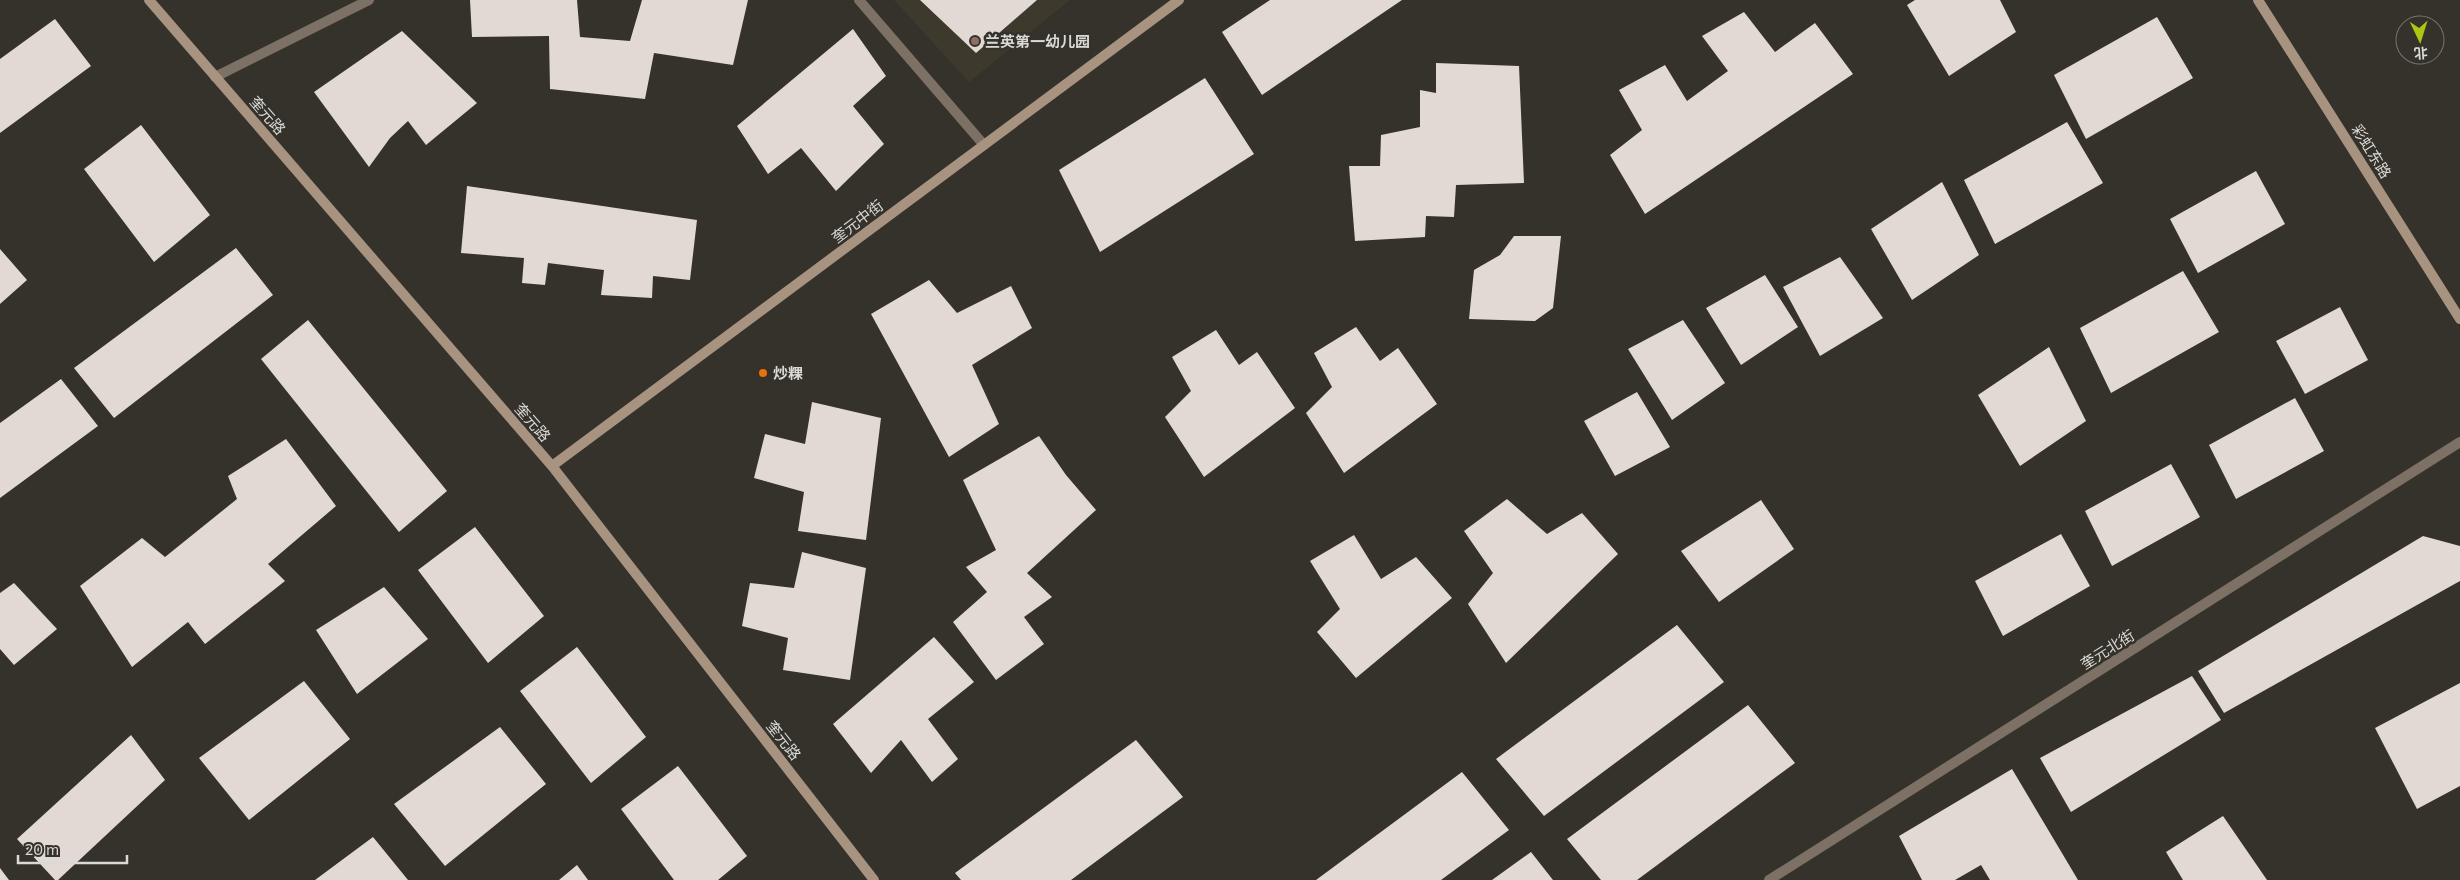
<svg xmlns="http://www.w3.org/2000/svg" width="2460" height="880" viewBox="0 0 2460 880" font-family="Commissioner,'Noto Sans SC',sans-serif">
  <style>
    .built { fill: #3d3a2d }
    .building { fill: #e3d9d4 }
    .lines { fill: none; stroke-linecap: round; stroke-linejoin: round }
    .street { stroke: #7d7064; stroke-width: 10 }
    .secondary { stroke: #a7937f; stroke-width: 10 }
    .education-dot { fill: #8d6e63; stroke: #34322b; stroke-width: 2 }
    .food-dot { fill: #e8710a; stroke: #34322b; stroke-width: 2 }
    .labels { text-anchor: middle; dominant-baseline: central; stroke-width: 5; stroke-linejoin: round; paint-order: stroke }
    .poi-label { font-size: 15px; font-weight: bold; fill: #dad9d4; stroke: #34322b; text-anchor: start }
    .street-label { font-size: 15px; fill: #dad9d4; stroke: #34322b }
  </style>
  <rect width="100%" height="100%" fill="#34322b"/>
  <path class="built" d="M 894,0 L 1070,0 L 969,82 Z"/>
  <path class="building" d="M 470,0 L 577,0 L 580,37 L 630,41 L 642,0 L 748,0 L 733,65 L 654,53 L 645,99 L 550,89 L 549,36 L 472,37 Z
    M 920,0 L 1037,0 L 976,53 Z
    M 1270,0 L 1402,0 L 1262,95 L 1222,32 Z
    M 1915,0 L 2000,0 L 2016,32 L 1949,76 L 1907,5 Z
    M 1744,12 L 1775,52 L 1815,23 L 1853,74 L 1645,214 L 1610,155 L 1642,130 L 1619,90 L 1665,65 L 1687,101 L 1728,71 L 1702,36 Z
    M 2157,17 L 2193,78 L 2086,139 L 2054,75 Z
    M 55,19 L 91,66 L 0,133 L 0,59 Z
    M 853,29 L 886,76 L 853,106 L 884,144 L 836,191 L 801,148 L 768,174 L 737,126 Z
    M 402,31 L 477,103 L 426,145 L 408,121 L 390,138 L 369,167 L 314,92 Z
    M 1436,63 L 1519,66 L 1524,183 L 1456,185 L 1454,217 L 1426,216 L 1425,237 L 1355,241 L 1349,166 L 1380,166 L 1381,135 L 1420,127 L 1420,90 L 1436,93 Z
    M 1205,78 L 1254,154 L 1100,252 L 1059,170 Z
    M 2067,122 L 2103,183 L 1995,244 L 1964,180 Z
    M 141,125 L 210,215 L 154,262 L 84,169 Z
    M 2256,171 L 2285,224 L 2198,273 L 2170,219 Z
    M 1942,182 L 1979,255 L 1912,300 L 1871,229 Z
    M 467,186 L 697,220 L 690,280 L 653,276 L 652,298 L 601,295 L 604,270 L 548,263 L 545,285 L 522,283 L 524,258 L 461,253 Z
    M 1514,236 L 1561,236 L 1553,308 L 1535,321 L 1469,319 L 1474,270 L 1500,255 Z
    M 236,248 L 273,295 L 114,418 L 74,368 Z
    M 0,249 L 27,280 L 0,304 Z
    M 1840,257 L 1883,318 L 1820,356 L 1783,287 Z
    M 2183,271 L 2219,332 L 2111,393 L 2080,328 Z
    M 1765,275 L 1798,327 L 1741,365 L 1706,308 Z
    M 929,280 L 957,313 L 1011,286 L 1032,328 L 972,365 L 999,424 L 949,457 L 871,314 Z
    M 2340,307 L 2368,360 L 2305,394 L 2276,341 Z
    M 308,320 L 447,491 L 399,532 L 261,359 Z
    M 1683,320 L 1725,383 L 1672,420 L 1628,349 Z
    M 1356,327 L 1380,361 L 1398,348 L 1437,404 L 1344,473 L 1306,413 L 1332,387 L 1314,353 Z
    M 1216,330 L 1239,365 L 1257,352 L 1295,408 L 1204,477 L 1165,417 L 1191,391 L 1172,357 Z
    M 2049,347 L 2086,421 L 2020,466 L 1978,395 Z
    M 61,379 L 98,426 L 0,498 L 0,423 Z
    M 1637,392 L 1670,447 L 1615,476 L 1584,421 Z
    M 2295,398 L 2324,451 L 2236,499 L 2209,445 Z
    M 812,402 L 881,418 L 866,540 L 798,531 L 804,492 L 754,478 L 765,434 L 805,444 Z
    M 1039,436 L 1066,475 L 1096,510 L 1027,573 L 1052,597 L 1024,617 L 1044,644 L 996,680 L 953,622 L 987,592 L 966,567 L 996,550 L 963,480 Z
    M 286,439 L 336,506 L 268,564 L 285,581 L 205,644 L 188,622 L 132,667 L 80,586 L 142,538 L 165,557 L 237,499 L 228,476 Z
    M 2171,464 L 2200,517 L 2112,566 L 2085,511 Z
    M 1507,499 L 1547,534 L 1582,513 L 1618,554 L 1506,663 L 1468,604 L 1493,573 L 1464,531 Z
    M 1761,500 L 1794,549 L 1719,602 L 1681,551 Z
    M 475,527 L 544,616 L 488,663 L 418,570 Z
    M 2061,534 L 2090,586 L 2003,636 L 1975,581 Z
    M 1354,535 L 1381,579 L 1416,557 L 1452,598 L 1356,678 L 1317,632 L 1340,609 L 1310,561 Z
    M 2423,536 L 2460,546 L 2460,581 L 2224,713 L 2198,671 Z
    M 802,552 L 866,568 L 850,680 L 783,670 L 788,638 L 742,626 L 750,583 L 794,588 Z
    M 14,583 L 57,629 L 14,665 L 0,649 L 0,593 Z
    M 384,587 L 428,639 L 357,694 L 316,630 Z
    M 1677,625 L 1724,682 L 1544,816 L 1496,759 Z
    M 934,637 L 974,682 L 928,719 L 958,759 L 932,782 L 901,740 L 871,773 L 833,724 Z
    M 577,647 L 646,737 L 591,783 L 520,691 Z
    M 2192,676 L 2221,720 L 2071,812 L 2040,758 Z
    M 304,681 L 350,739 L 249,820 L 199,758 Z
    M 2460,683 L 2460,786 L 2417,809 L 2375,728 Z
    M 1748,705 L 1795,763 L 1637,880 L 1601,880 L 1567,839 Z
    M 500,727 L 546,784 L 445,866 L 394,804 Z
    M 131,735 L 165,780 L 58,880 L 55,880 L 17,839 Z
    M 1136,740 L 1183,797 L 1071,880 L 961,880 L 955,873 Z
    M 678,766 L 747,856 L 718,880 L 674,880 L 621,809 Z
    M 2012,769 L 2078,880 L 1990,880 L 1981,865 L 1955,880 L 1922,880 L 1899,836 Z
    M 1462,772 L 1509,830 L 1441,880 L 1316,880 Z
    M 2223,816 L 2267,880 L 2183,880 L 2166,852 Z
    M 373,837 L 408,880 L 315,880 Z
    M 1531,852 L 1553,880 L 1492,880 Z
    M 577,865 L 588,880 L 559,880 Z
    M 0,868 L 9,880 L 0,880 Z"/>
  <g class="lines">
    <path class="street" d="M 859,0 L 984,145
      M 215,77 L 369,0
      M 1769,880 L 2460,442"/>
    <path class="secondary" d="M 149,0 L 552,466 L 874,880
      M 2258,0 L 2460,319
      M 552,466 L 1179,0"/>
  </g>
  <circle class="education-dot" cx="975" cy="41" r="5"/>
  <circle class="food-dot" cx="763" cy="373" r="5"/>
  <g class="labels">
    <g class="poi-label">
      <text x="985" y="41">兰英第一幼儿园</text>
      <text x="773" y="373">炒粿</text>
    </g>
    <g class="street-label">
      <text transform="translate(268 115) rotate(49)">奎元路</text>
      <text transform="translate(2372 151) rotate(58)">彩虹东路</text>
      <text transform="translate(857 221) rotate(-37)">奎元中街</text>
      <text transform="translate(533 422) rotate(49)">奎元路</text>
      <text transform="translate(2107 649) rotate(-32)">奎元北街</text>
      <text transform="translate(784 740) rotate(52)">奎元路</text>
    </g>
  </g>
  <g transform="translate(2420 40) rotate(176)"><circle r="24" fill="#34322b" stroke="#76756f"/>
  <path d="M0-4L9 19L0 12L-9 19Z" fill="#acc613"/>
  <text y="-8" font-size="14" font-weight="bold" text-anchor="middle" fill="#dad9d4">北</text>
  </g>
  <path d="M18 855v8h109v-8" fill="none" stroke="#dad9d4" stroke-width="2.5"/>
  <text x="25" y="855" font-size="15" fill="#dad9d4" stroke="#34322b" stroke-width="4" paint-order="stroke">20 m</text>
</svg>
